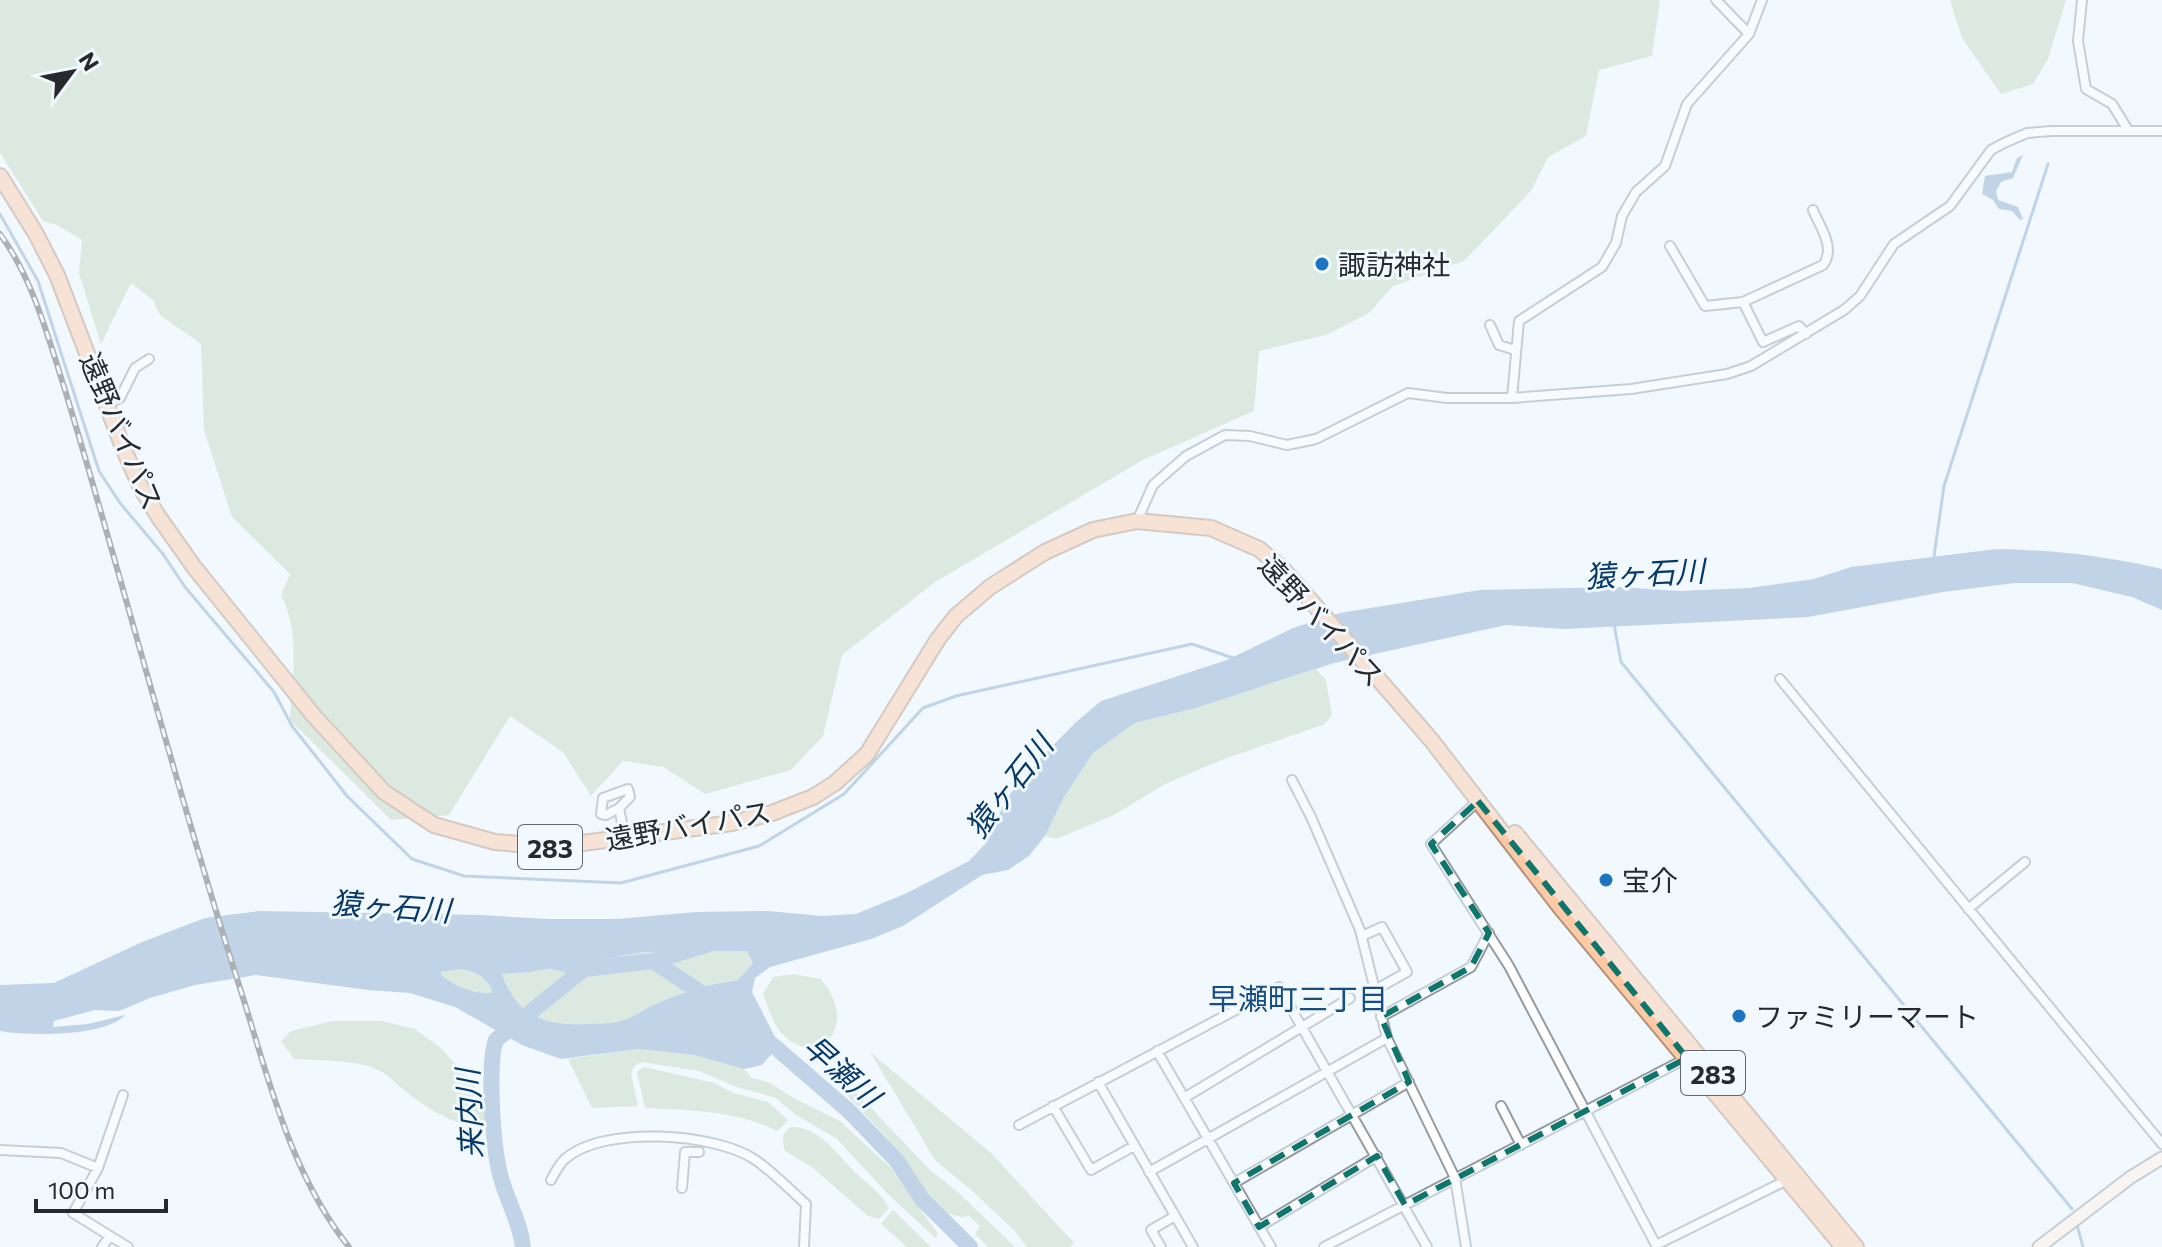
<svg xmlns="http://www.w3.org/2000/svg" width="2162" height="1247" viewBox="0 0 2162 1247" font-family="Commissioner,'Noto Sans JP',sans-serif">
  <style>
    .green { fill: #c3d8bc }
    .water { fill: #86a7cd; fill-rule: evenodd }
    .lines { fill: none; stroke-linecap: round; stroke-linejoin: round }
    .stream { stroke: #86a7cd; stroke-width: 3 }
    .river { stroke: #86a7cd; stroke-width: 16 }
    .street-casing { stroke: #959ba1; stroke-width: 12 }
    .secondary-casing { stroke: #959ba1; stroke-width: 15 }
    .highway-casing { stroke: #b3927b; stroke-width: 18 }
    .street { stroke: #fff; stroke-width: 8 }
    .secondary { stroke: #ffefe4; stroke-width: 11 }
    .highway { stroke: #fecaa5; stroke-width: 14 }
    .rail-casing { stroke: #55595b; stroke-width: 6 }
    .rail { stroke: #f1f8fe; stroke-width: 3; stroke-dasharray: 9; stroke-linecap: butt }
    .marked { fill: none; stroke: #0f766e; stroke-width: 6; stroke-dasharray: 16 10; stroke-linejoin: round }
    .poi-dot { fill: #1d75c2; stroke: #f1f8fe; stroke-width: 3 }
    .labels { text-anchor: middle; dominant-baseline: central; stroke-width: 6; stroke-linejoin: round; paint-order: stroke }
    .shield { fill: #f1f8fe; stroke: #64686b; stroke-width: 2 }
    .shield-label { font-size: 26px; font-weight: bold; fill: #272a2c }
    .poi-label { font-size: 28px; fill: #272a2c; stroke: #f1f8fe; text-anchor: start }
    .street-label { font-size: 28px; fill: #272a2c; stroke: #f1f8fe }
    .water-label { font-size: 30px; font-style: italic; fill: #073968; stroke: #f1f8fe }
    .neighbourhood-label { font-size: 30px; fill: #184d7f; stroke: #f1f8fe }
  </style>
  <rect width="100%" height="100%" fill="#f1f8fe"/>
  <path class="green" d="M 0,0 L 1660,0 L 1652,56 L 1599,70 L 1586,136 L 1548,157 L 1531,191 L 1464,261 L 1393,286 L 1369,313 L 1326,335 L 1259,351 L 1254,411 L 1143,460 L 935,582 L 842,655 L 823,736 L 791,770 L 705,794 L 663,767 L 623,761 L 591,796 L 563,752 L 510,716 L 449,815 L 391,820 L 290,720 C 292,677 301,634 281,595 L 290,574 L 232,517 L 204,430 L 201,344 L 160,315 L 153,300 L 131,283 L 101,344 L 79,273 L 82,240 L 57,225 L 43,221 L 0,153 Z
    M 1950,0 L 2066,0 L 2048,59 L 2033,84 L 2001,94 L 1962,38 Z
    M 1316,669 L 1326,680 L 1332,715 L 1325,724 L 1219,761 L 1165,784 L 1114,815 L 1056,839 L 1045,836 L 1064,797 L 1093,753 L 1135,723 L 1196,708 Z
    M 748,951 L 753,963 L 738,980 C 711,984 686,991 660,1002 C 647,1007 635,1017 621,1022 C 612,1024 599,1023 590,1024 C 545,1026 518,1018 502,973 L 530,972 L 644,952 Z
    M 461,969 C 477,972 484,976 493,989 L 491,993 C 471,993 457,987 441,975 L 441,972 Z
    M 793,974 L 821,979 C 841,1004 844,1027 820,1051 C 780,1043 776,1030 763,994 L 773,977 Z
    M 333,1021 L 382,1021 L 415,1029 L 442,1049 L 486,1100 L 489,1126 C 460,1131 427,1108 405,1091 C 397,1085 389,1075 380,1071 C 359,1059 318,1061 294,1059 L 281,1041 L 291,1031 Z
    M 638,1049 L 694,1055 L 744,1069 L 752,1078 L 768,1082 L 797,1100 L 840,1121 L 891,1168 L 938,1234 L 935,1238 L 886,1192 L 837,1139 L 796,1115 L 776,1098 L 737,1087 L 699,1071 L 642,1062 L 634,1066 L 631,1074 L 638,1106 L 592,1108 L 568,1059 Z
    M 870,1052 L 992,1154 L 1074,1243 L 1070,1247 L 1027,1247 L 1014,1230 L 970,1189 L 935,1160 Z
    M 827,1065 L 835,1070 L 930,1170 L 961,1195 L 1015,1247 L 988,1247 L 975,1234 L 980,1226 L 969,1216 L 962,1217 L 942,1212 L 885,1136 L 822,1069 Z
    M 644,1067 L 714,1083 L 733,1093 L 768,1102 L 788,1120 L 778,1131 C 737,1111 690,1110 645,1108 L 637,1072 Z
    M 791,1127 C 821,1126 839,1158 858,1175 C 869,1185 883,1195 889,1208 L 879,1219 L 868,1216 L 813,1168 L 785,1151 C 782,1140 781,1134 791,1127 Z
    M 893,1210 L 931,1247 L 907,1247 L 881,1224 Z"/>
  <path class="water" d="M 2023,155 L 2013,178 L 2001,182 L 1996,191 L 1998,200 L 2018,207 L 2023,219 L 2020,220 L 2012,211 L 1999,209 L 1993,200 L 1982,194 L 1985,176 L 2012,172 L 2017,158 Z
    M 1997,549 C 2054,550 2106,556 2162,569 L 2162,610 L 2132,597 L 2072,583 L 2015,583 L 1943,592 L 1808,617 L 1564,629 L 1506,625 L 1334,663 L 1196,708 L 1135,723 L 1093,753 L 1064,797 L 1045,836 L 1029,856 L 1008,870 L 982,875 L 903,926 L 871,939 L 770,967 L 755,978 L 752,992 L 779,1045 L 762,1065 L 744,1069 L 694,1055 L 638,1049 L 561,1059 L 522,1045 L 455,1007 L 410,993 L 368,990 L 256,975 L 195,985 L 150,998 L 119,1011 L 95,1010 L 54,1021 L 53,1027 L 88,1024 L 125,1015 C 105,1037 29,1036 0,1031 L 0,985 L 54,983 L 142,942 L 205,918 L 259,911 L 480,915 L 548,919 L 618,919 L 696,912 L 768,911 L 822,916 L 856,914 L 907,893 L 969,861 L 987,842 L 1006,799 L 1036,763 L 1075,723 L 1101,701 L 1227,660 L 1293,628 L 1340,613 L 1480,590 L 1620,587 L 1679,591 L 1749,588 L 1814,579 L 1851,567 ZM 747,951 L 753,963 L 738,980 C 711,984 686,991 660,1002 C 647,1007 635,1017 621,1021 C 612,1024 600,1023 590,1024 C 546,1026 518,1018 502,974 L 530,972 L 644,952 ZM 461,969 C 477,972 484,976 492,989 L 491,993 C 471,993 457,987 441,975 L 441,972 Z"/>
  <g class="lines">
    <path class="stream" d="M 0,214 L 38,281 L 99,471 L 120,503 L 163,554 L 185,587 L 274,692 L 292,726 L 347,796 L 412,859 L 464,876 L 621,883 L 759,846 L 844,794 L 923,708 L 956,696 L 1192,644 L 1233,658
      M 1934,556 L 1944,486 L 2048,164
      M 1614,624 L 1621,662 L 2072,1209
      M 2077,1225 L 2083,1247"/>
    <path class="river" d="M 545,959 L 584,969 L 653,961 L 706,945
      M 653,961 L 712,1000
      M 760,1034 L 849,1111 L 897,1161 L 922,1199 L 970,1247
      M 523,1247 C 520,1219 504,1196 499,1170 C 493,1143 487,1064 496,1040 L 584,969"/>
    <defs>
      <path id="street" d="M 1716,0 L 1749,34
        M 2082,0 L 2078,41 L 2086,89 L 2112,104 L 2128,130
        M 1670,246 L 1705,306 L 1743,302 L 1763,342 L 1799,326 L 1806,334
        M 1743,302 L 1823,265 C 1836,248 1820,227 1813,210
        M 1490,325 L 1499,345 L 1515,350
        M 1512,398 L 1519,321 L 1602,267 L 1616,243 L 1622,216 L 1636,192 L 1665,166 L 1687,104 L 1749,34 L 1762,0
        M 107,404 L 120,398 L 135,368 L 149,359
        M 1137,521 L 1153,485 L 1186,456 L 1225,435 L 1250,436 L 1287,445 L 1316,439 L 1408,393 L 1447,398 L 1512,398 L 1631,389 L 1727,374 L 1751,366 L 1844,310 L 1860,296 L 1894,244 L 1950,206 L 1991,150 L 2004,143 L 2027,133 L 2051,131 L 2162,131
        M 1780,679 L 2162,1144
        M 1292,780 L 1311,817 L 1360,930 L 1387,1038 L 1455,1178 L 1466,1247
        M 1478,801 L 1431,844 L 1509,966 L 1657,1247
        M 619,808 L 630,797 L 628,789 L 603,798 L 601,814 L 606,815 L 619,808 L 625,838
        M 1968,909 L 2025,862
        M 1362,936 L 1382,927 L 1407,972 L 1375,990
        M 1381,1017 L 1471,967 L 1489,933
        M 1157,1051 L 1271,1247
        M 1098,1082 L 1193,1247
        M 1184,1098 L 1350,998
        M 1053,1106 L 1091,1170 L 1134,1146
        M 1501,1106 L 1521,1145
        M 1019,1125 L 1279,987 L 1427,1247
        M 0,1150 L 61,1153 L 98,1168
        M 1149,1172 L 1387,1038
        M 551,1180 C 555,1173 559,1164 565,1159 C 603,1125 714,1133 754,1159 C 773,1172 789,1189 806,1204 L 804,1247
        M 1234,1183 L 1409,1082
        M 682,1188 L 685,1152 L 699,1152
        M 1259,1227 L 1377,1156
        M 110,1236 L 73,1213 L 98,1168 L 123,1095
        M 1656,1245 L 1787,1180
        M 102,1247 L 110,1236 L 128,1247
        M 1161,1247 L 1151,1230 L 1175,1216
        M 1324,1247 L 1687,1058"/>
      <path id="secondary" d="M 2039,1247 L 2131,1177 L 2162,1158"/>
      <path id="highway" d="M 0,176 L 36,234 L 57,275 L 124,450 L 141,488 L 158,516 L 194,567 L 314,716 L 384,792 L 434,825 L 495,842 L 553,847 L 732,823 L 772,813 L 813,797 L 835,783 L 867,754 L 938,639 L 956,616 L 990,587 L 1045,552 L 1093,530 L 1137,521 L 1211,528 L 1259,549 L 1282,568 L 1305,594 L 1432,741 L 1560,907 L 1843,1247
        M 1515,833 L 1856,1247"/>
    </defs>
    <use href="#street" class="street-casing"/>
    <use href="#secondary" class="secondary-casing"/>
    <use href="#highway" class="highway-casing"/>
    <use href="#street" class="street"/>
    <use href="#secondary" class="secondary"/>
    <use href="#highway" class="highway"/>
    <defs>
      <path id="rail" d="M 0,234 C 33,279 48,337 65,390 C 125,588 176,788 239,985 C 268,1075 289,1172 349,1247"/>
    </defs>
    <use href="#rail" class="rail-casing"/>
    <use href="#rail" class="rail"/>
  </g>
  <path d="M0 0H2162V1247H0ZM 1478,801 L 1687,1058 L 1405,1205 L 1377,1156 L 1259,1227 L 1234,1183 L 1409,1082 L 1381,1017 L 1471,967 L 1489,933 L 1431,844 Z" fill="#f1f8fe" fill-opacity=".55" fill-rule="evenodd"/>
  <path class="marked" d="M 1478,801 L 1687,1058 L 1405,1205 L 1377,1156 L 1259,1227 L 1234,1183 L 1409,1082 L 1381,1017 L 1471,967 L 1489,933 L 1431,844 Z"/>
  <g class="poi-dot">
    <circle cx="1322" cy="264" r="8"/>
    <circle cx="1606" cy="880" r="8"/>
    <circle cx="1739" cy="1016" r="8"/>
  </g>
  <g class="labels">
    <g class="shield">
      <rect x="518" y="825" width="64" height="44" rx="6"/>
      <rect x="1681" y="1051" width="64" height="44" rx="6"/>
    </g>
    <g class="shield-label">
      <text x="550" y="847">283</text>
      <text x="1713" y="1073">283</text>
    </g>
    <g class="poi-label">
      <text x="1338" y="264">諏訪神社</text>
      <text x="1622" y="880">宝介</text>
      <text x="1755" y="1016">ファミリーマート</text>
    </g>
    <g class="street-label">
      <text transform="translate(122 431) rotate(67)">遠野バイパス</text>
      <text transform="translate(1322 620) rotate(47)">遠野バイパス</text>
      <text transform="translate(688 825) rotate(-10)">遠野バイパス</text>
    </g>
    <g class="water-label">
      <text transform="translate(1645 572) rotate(-3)">猿ヶ石川</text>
      <text transform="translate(1008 785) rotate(-52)">猿ヶ石川</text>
      <text transform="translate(391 905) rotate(4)">猿ヶ石川</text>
      <text transform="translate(843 1070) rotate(42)">早瀬川</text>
      <text transform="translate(468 1114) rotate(-93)">来内川</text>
    </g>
    <g class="neighbourhood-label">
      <text x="1298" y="997">早瀬町三丁目</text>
    </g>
  </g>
  <g transform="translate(72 72) rotate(58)" stroke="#f1f8fe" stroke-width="6" paint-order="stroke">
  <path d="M0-6L14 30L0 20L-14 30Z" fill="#272a2c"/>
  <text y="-12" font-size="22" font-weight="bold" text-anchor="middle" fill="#272a2c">N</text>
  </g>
  <path d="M36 1199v12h130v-12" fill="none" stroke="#272a2c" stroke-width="4"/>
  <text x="48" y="1199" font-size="24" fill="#272a2c" stroke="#f1f8fe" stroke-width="6" paint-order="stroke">100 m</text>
</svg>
